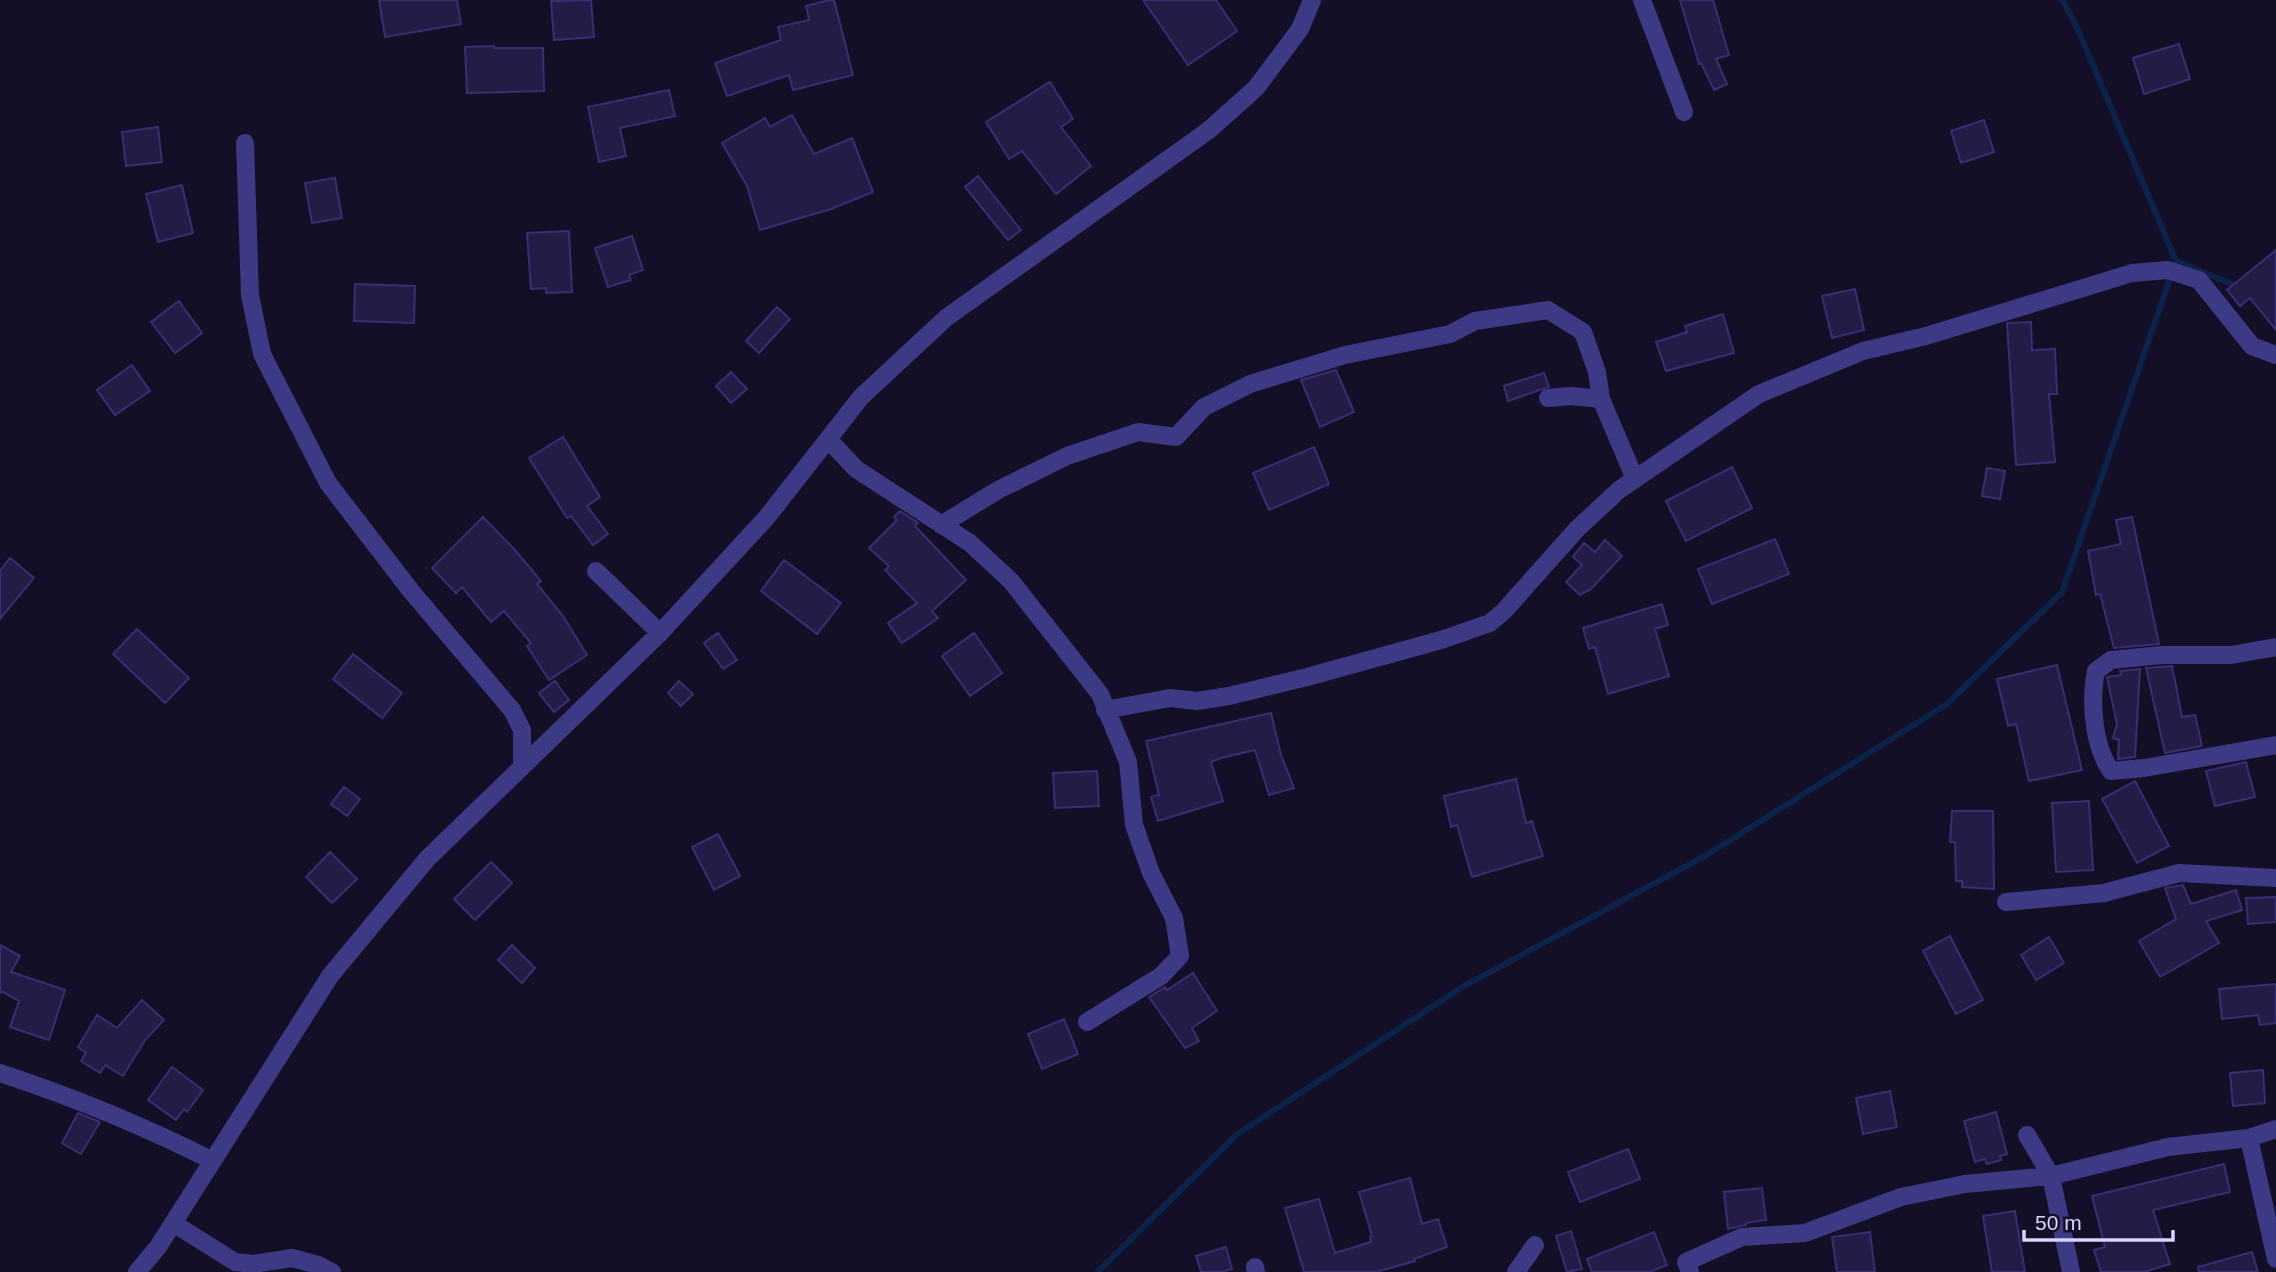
<svg xmlns="http://www.w3.org/2000/svg" width="2276" height="1272" viewBox="0 0 2276 1272" font-family="Helvetica,sans-serif">
  <style>
    .lines { fill: none; stroke-linecap: round; stroke-linejoin: round }
    .stream { stroke: #0c2248; stroke-width: 6 }
    .building { fill: #241b47; stroke: #3b2d73; stroke-width: 2 }
    .street { stroke: #3d3a85; stroke-width: 18 }
  </style>
  <rect width="100%" height="100%" fill="#130f26"/>
  <g class="lines">
    <path class="stream" d="M 2062,0 L 2076,25 L 2176,261 L 2239,287
      M 1098,1272 L 1236,1135 L 1464,986 L 1705,856 L 1947,704 L 2062,592 L 2176,261"/>
  </g>
  <path class="building" d="M 379,0 L 457,0 L 461,24 L 385,37 Z
    M 591,0 L 594,37 L 554,40 L 551,1 Z
    M 829,0 L 834,0 L 853,75 L 793,90 L 789,75 L 727,96 L 715,63 L 781,40 L 778,27 L 809,20 L 806,6 Z
    M 1143,0 L 1216,0 L 1237,31 L 1188,65 Z
    M 1680,0 L 1713,0 L 1729,55 L 1716,59 L 1727,84 L 1714,90 L 1701,63 L 1699,64 Z
    M 2179,44 L 2190,79 L 2144,94 L 2133,58 Z
    M 494,46 L 494,48 L 543,48 L 544,91 L 467,93 L 465,47 Z
    M 1050,82 L 1073,119 L 1061,127 L 1091,166 L 1056,194 L 1022,151 L 1009,159 L 986,122 Z
    M 669,90 L 675,116 L 620,128 L 626,156 L 599,162 L 588,107 Z
    M 792,115 L 814,154 L 852,138 L 873,192 L 831,209 L 760,230 L 747,186 L 722,143 L 765,118 L 770,127 Z
    M 1984,120 L 1994,152 L 1961,163 L 1951,131 Z
    M 158,127 L 162,162 L 126,166 L 122,132 Z
    M 978,176 L 1021,230 L 1008,240 L 965,187 Z
    M 335,178 L 342,218 L 312,223 L 305,183 Z
    M 182,185 L 193,233 L 158,242 L 146,194 Z
    M 569,231 L 572,292 L 546,293 L 546,288 L 531,289 L 527,233 Z
    M 632,236 L 643,270 L 629,275 L 631,280 L 608,287 L 595,248 Z
    M 2276,250 L 2276,330 L 2250,298 L 2240,306 L 2227,290 Z
    M 355,284 L 415,286 L 414,323 L 354,321 Z
    M 1855,289 L 1864,330 L 1832,338 L 1822,296 Z
    M 179,301 L 202,333 L 175,353 L 151,322 Z
    M 777,307 L 790,319 L 759,353 L 746,341 Z
    M 1723,314 L 1734,353 L 1666,371 L 1656,342 L 1687,332 L 1685,326 Z
    M 2031,322 L 2032,350 L 2055,349 L 2057,394 L 2049,394 L 2055,462 L 2016,465 L 2007,323 Z
    M 132,365 L 150,391 L 115,415 L 97,390 Z
    M 1336,370 L 1354,412 L 1320,427 L 1301,380 Z
    M 731,372 L 747,389 L 731,403 L 716,386 Z
    M 1544,373 L 1549,387 L 1508,401 L 1504,386 Z
    M 563,437 L 600,497 L 587,506 L 608,534 L 593,545 L 571,516 L 567,518 L 529,458 Z
    M 1314,447 L 1329,484 L 1269,510 L 1253,473 Z
    M 1732,467 L 1752,508 L 1686,541 L 1666,501 Z
    M 1987,468 L 2005,471 L 2000,499 L 1982,496 Z
    M 900,511 L 918,523 L 915,526 L 966,580 L 932,611 L 938,618 L 902,643 L 888,623 L 917,603 L 885,570 L 889,566 L 869,548 L 897,520 L 894,517 Z
    M 483,517 L 515,550 L 541,581 L 537,584 L 563,616 L 587,655 L 549,680 L 527,646 L 531,643 L 504,611 L 491,622 L 462,587 L 456,593 L 432,568 Z
    M 2132,517 L 2159,644 L 2114,648 L 2100,594 L 2096,595 L 2088,551 L 2121,544 L 2116,520 Z
    M 1775,539 L 1789,574 L 1712,604 L 1698,569 Z
    M 1605,540 L 1622,556 L 1591,589 L 1580,595 L 1566,582 L 1582,565 L 1573,557 L 1584,543 L 1595,552 Z
    M 10,558 L 34,578 L 0,619 L 0,571 Z
    M 784,560 L 841,603 L 817,634 L 761,591 Z
    M 1662,604 L 1668,625 L 1655,629 L 1669,676 L 1608,694 L 1595,647 L 1589,649 L 1583,628 Z
    M 137,629 L 189,678 L 165,703 L 113,654 Z
    M 718,633 L 737,660 L 723,669 L 704,643 Z
    M 974,633 L 1002,673 L 970,696 L 942,656 Z
    M 353,654 L 402,693 L 382,718 L 333,679 Z
    M 2057,665 L 2082,770 L 2029,781 L 2016,724 L 2008,726 L 1997,679 Z
    M 2172,666 L 2182,717 L 2195,715 L 2202,746 L 2165,753 L 2146,668 Z
    M 2140,669 L 2135,757 L 2118,759 L 2119,740 L 2113,738 L 2117,724 L 2107,677 L 2121,675 L 2120,671 Z
    M 555,681 L 569,700 L 554,712 L 539,693 Z
    M 679,681 L 693,694 L 681,706 L 668,693 Z
    M 1271,713 L 1281,755 L 1294,788 L 1269,795 L 1255,750 L 1221,758 L 1211,762 L 1223,801 L 1158,821 L 1151,797 L 1159,795 L 1146,741 Z
    M 2246,762 L 2255,797 L 2215,806 L 2206,771 Z
    M 1097,771 L 1099,806 L 1055,808 L 1053,773 Z
    M 1516,779 L 1526,823 L 1532,821 L 1543,856 L 1472,877 L 1457,825 L 1451,827 L 1444,796 Z
    M 2135,781 L 2169,846 L 2137,863 L 2102,799 Z
    M 344,787 L 360,799 L 347,816 L 331,804 Z
    M 2089,801 L 2093,870 L 2056,872 L 2052,803 Z
    M 1952,811 L 1993,811 L 1994,889 L 1962,887 L 1962,881 L 1956,881 L 1955,842 L 1950,842 Z
    M 718,834 L 740,876 L 714,890 L 692,847 Z
    M 330,852 L 357,879 L 332,903 L 306,877 Z
    M 491,862 L 512,883 L 475,920 L 454,899 Z
    M 2183,885 L 2191,904 L 2236,890 L 2242,910 L 2206,921 L 2219,943 L 2160,977 L 2139,941 L 2176,919 L 2165,888 Z
    M 2276,897 L 2276,922 L 2248,924 L 2246,898 Z
    M 1950,936 L 1983,1000 L 1956,1014 L 1923,951 Z
    M 2049,937 L 2064,963 L 2036,980 L 2021,955 Z
    M 0,945 L 20,956 L 11,972 L 65,990 L 49,1040 L 10,1027 L 19,1001 L 1,991 L 0,993 Z
    M 512,945 L 535,968 L 522,983 L 498,960 Z
    M 1193,973 L 1217,1011 L 1192,1028 L 1199,1041 L 1185,1048 L 1149,997 L 1165,987 L 1167,990 Z
    M 2276,984 L 2276,1023 L 2260,1025 L 2258,1015 L 2222,1019 L 2219,989 Z
    M 142,1000 L 164,1020 L 145,1040 L 123,1076 L 105,1065 L 100,1073 L 81,1061 L 86,1053 L 78,1047 L 97,1015 L 117,1028 Z
    M 1064,1019 L 1078,1054 L 1042,1069 L 1028,1034 Z
    M 172,1067 L 203,1090 L 187,1112 L 184,1109 L 176,1120 L 148,1100 Z
    M 2263,1070 L 2265,1103 L 2233,1106 L 2230,1073 Z
    M 1890,1091 L 1897,1127 L 1863,1134 L 1856,1098 Z
    M 1996,1112 L 2007,1154 L 2000,1156 L 2001,1160 L 1987,1164 L 1985,1159 L 1975,1162 L 1964,1121 Z
    M 78,1113 L 100,1122 L 81,1154 L 62,1143 Z
    M 1628,1149 L 1640,1179 L 1580,1202 L 1568,1172 Z
    M 2224,1164 L 2230,1192 L 2153,1210 L 2170,1264 L 2144,1272 L 2101,1272 L 2094,1250 L 2105,1247 L 2092,1196 Z
    M 1410,1178 L 1422,1224 L 1438,1219 L 1447,1247 L 1414,1259 L 1415,1261 L 1376,1272 L 1304,1272 L 1285,1208 L 1319,1199 L 1335,1253 L 1371,1242 L 1370,1237 L 1372,1236 L 1359,1192 Z
    M 1762,1188 L 1766,1220 L 1746,1223 L 1746,1225 L 1728,1229 L 1724,1192 Z
    M 2015,1211 L 2025,1272 L 1992,1272 L 1983,1216 Z
    M 1571,1231 L 1582,1269 L 1567,1272 L 1556,1236 Z
    M 1654,1232 L 1667,1265 L 1650,1272 L 1592,1272 L 1587,1259 Z
    M 1870,1232 L 1875,1272 L 1837,1272 L 1832,1237 Z
    M 1226,1247 L 1232,1269 L 1221,1272 L 1201,1272 L 1196,1256 Z
    M 2252,1252 L 2258,1272 L 2199,1272 L 2198,1267 Z"/>
  <g class="lines">
    <path class="street" d="M 1642,0 L 1684,112
      M 245,143 L 250,295 L 262,354 L 328,483 L 411,591 L 512,710 L 522,730 L 522,767
      M 1548,398 L 1570,396 L 1601,399 L 1635,479
      M 828,439 L 856,469 L 970,543 L 1011,581 L 1100,694 L 1128,762 L 1134,825 L 1151,873 L 1174,918 L 1180,956 L 1161,976 L 1087,1022
      M 941,525 L 998,490 L 1067,456 L 1138,432 L 1176,437 L 1204,407 L 1250,384 L 1345,355 L 1450,334 L 1475,321 L 1548,310 L 1583,332 L 1597,372 L 1601,399
      M 596,571 L 660,633
      M 2276,647 L 2231,655 L 2162,655 L 2111,660 L 2096,671 C 2090,700 2093,746 2111,771 L 2144,768 L 2276,745
      M 1105,710 L 1170,698 L 1197,701 L 1229,696 L 1307,677 L 1441,640 L 1490,623 L 1504,611 L 1577,529 L 1619,490 L 1759,394 L 1863,351 L 1926,336 L 2132,273 L 2168,270 L 2199,280 L 2252,346 L 2276,355
      M 2006,902 L 2104,893 L 2179,873 L 2276,878
      M 0,1073 C 73,1097 144,1126 213,1161
      M 2276,1129 L 2249,1138 L 2276,1259
      M 2027,1135 L 2051,1176 L 2071,1272
      M 173,1223 L 235,1262 L 253,1264 L 292,1258 L 318,1265 L 332,1272
      M 1255,1267 L 1256,1272
      M 137,1272 L 158,1247 L 330,976 L 427,859 L 660,633 L 767,517 L 861,397 L 946,318 L 1209,130 L 1256,88 L 1300,29 L 1312,0
      M 1516,1272 L 1535,1245
      M 1690,1272 L 1686,1262 L 1742,1237 L 1805,1233 L 1901,1197 L 1965,1184 L 2051,1176 L 2168,1147 L 2249,1138"/>
  </g>
  <path d="M2024 1230v10h149v-10" fill="none" stroke="#d9d4ff" stroke-width="3.5"/>
  <text x="2035" y="1230" font-size="21" fill="#d9d4ff" stroke="#130f26" stroke-width="5" paint-order="stroke">50 m</text>
</svg>
